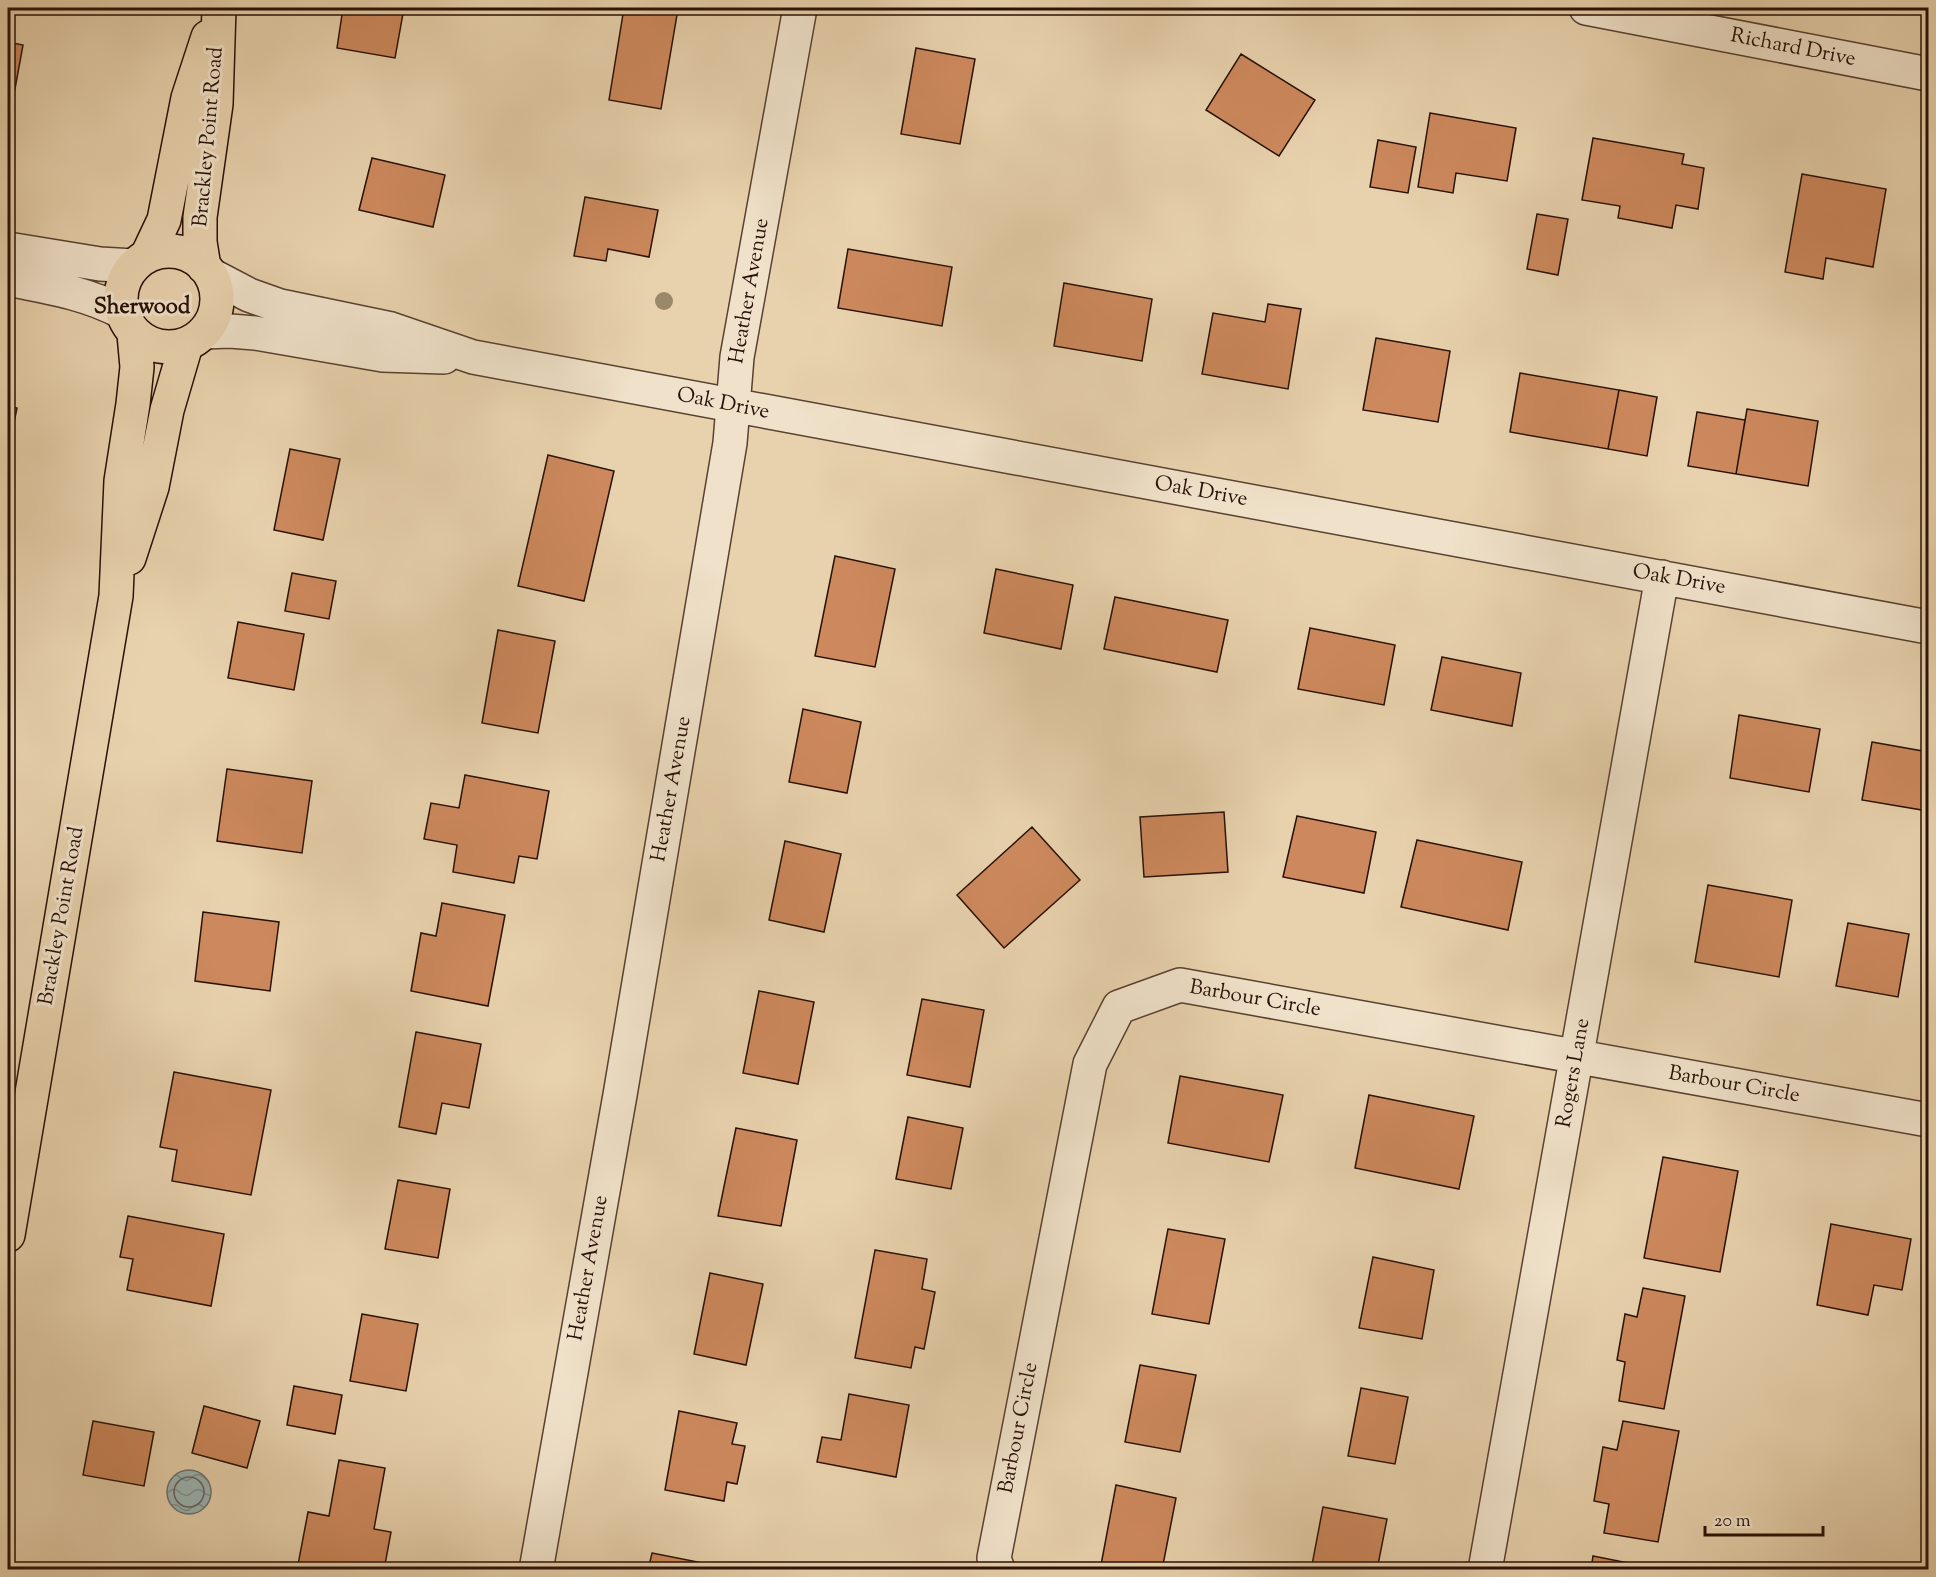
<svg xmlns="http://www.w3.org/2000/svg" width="1936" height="1577" viewBox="0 0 1936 1577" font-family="'Sorts Mill Goudy',serif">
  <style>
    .water { fill: url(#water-waves); stroke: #6d736f; stroke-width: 1.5 }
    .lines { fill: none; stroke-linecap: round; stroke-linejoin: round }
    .shore { stroke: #62635e; stroke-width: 1.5 }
    .building { fill: #cd895d; stroke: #281107; stroke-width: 1.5 }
    .minor-casing { stroke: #584130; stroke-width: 36 }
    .major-casing { stroke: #281107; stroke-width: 36 }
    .minor { stroke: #f0e2ca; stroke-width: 33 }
    .major { stroke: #e8d2ad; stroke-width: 33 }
    .tree { fill: #9a886a }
    .labels { text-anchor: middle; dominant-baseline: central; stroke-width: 6; stroke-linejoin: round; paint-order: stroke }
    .street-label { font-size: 21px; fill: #281107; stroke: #f0e2ca }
    .neighbourhood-label { font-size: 22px; font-weight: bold; fill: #281107; stroke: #f0e2ca }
  </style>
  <defs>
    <pattern id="water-waves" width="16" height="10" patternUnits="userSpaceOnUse" patternTransform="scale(1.5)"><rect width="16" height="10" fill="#9bb5b4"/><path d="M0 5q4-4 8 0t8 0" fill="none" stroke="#7e9290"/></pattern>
  </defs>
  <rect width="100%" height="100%" fill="#e8d2ad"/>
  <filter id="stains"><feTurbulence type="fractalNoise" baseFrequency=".00333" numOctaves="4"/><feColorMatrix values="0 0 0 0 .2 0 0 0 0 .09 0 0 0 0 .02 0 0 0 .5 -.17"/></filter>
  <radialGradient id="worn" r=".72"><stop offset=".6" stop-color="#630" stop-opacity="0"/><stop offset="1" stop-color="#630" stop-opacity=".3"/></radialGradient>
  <path class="water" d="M167 1492a22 22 0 1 1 44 0a22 22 0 1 1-44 0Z"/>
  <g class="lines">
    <path class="shore" d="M174 1492a15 15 0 1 1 30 0a15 15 0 1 1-30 0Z"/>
  </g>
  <path class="building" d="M 8,8 L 15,8 L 10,32 L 8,31 Z
    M 343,8 L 404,8 L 395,58 L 337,48 Z
    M 624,8 L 678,9 L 661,109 L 609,100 Z
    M 8,42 L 23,45 L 8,127 Z
    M 916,48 L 975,59 L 960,144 L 901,134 Z
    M 1241,54 L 1315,100 L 1279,156 L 1206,110 Z
    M 1430,113 L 1516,128 L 1507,181 L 1456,173 L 1453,193 L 1418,187 Z
    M 1593,138 L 1684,154 L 1682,164 L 1704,168 L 1698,209 L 1676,205 L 1672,228 L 1618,218 L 1620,206 L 1582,200 Z
    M 1378,140 L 1416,147 L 1408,193 L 1370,187 Z
    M 372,158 L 445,175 L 433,227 L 359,210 Z
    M 1802,174 L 1886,189 L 1873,267 L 1826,258 L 1823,279 L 1785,272 Z
    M 585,197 L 658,210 L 649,257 L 608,249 L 606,261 L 574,256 Z
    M 1537,214 L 1568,219 L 1558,275 L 1527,269 Z
    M 848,249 L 952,267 L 942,326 L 838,308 Z
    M 1064,283 L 1152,299 L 1142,361 L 1054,346 Z
    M 1268,304 L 1301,309 L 1288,389 L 1202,374 L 1213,313 L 1265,322 Z
    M 1376,338 L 1450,351 L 1438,422 L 1363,410 Z
    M 1520,373 L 1619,390 L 1608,449 L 1510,432 Z
    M 1619,390 L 1657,397 L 1647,456 L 1608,449 Z
    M 8,406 L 17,408 L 8,452 Z
    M 1747,409 L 1818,421 L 1808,486 L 1736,474 Z
    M 1697,412 L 1745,420 L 1736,474 L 1688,466 Z
    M 290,449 L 340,459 L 323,540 L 274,530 Z
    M 548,455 L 614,471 L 584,601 L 518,586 Z
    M 1928,455 L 1928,495 L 1922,494 Z
    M 835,556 L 895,569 L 875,667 L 815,656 Z
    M 996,569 L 1073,585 L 1061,649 L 984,633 Z
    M 292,573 L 336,581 L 329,619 L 285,611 Z
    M 1115,597 L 1228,620 L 1217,672 L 1104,649 Z
    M 238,622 L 304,634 L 294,690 L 228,678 Z
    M 1310,628 L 1395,645 L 1384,705 L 1298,689 Z
    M 498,630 L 555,641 L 538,733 L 482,723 Z
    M 1442,657 L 1521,673 L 1512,726 L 1431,710 Z
    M 803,709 L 861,722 L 847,793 L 789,782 Z
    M 1739,715 L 1820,729 L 1809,792 L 1730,778 Z
    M 1872,742 L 1928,752 L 1928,811 L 1862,800 Z
    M 227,769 L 312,781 L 302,853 L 217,841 Z
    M 465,775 L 549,791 L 537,859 L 519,856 L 514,883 L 453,872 L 457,845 L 424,839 L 431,803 L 459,808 Z
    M 1224,812 L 1228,872 L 1144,877 L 1140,817 Z
    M 1297,816 L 1376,832 L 1364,893 L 1283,877 Z
    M 1032,827 L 1080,880 L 1004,948 L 957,895 Z
    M 1417,840 L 1522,862 L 1508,930 L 1401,907 Z
    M 785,841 L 841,854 L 824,932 L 769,920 Z
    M 1708,885 L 1792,900 L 1779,977 L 1695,962 Z
    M 442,903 L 505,915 L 488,1006 L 411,991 L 421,933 L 436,936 Z
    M 203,912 L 279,922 L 270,991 L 195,981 Z
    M 1848,923 L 1909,934 L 1898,997 L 1836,986 Z
    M 759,991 L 814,1002 L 798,1084 L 743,1073 Z
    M 922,999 L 984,1010 L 970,1087 L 907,1075 Z
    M 416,1032 L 481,1044 L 469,1108 L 442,1103 L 436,1134 L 399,1127 Z
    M 174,1072 L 271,1090 L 251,1195 L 172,1181 L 177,1150 L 160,1147 Z
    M 1180,1076 L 1283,1095 L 1269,1162 L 1168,1143 Z
    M 1369,1095 L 1474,1116 L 1459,1189 L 1355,1168 Z
    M 908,1117 L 963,1128 L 951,1189 L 896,1179 Z
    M 736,1128 L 797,1140 L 781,1226 L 718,1216 Z
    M 1663,1157 L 1738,1171 L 1720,1272 L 1644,1258 Z
    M 398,1180 L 450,1189 L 438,1258 L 385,1249 Z
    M 128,1216 L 224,1234 L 211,1306 L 127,1290 L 133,1259 L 120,1257 Z
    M 1831,1224 L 1911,1239 L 1902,1290 L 1874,1285 L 1868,1315 L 1817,1305 Z
    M 1168,1229 L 1225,1239 L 1209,1324 L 1152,1314 Z
    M 875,1250 L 927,1259 L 922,1289 L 935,1292 L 924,1349 L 915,1347 L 911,1368 L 855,1358 Z
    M 1373,1257 L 1434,1270 L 1422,1339 L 1359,1328 Z
    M 710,1273 L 763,1284 L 746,1365 L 694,1354 Z
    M 1643,1288 L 1685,1296 L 1664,1409 L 1619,1401 L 1625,1362 L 1617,1360 L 1625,1314 L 1637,1317 Z
    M 362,1314 L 418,1324 L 406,1391 L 350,1381 Z
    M 1140,1365 L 1196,1375 L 1180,1452 L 1125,1442 Z
    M 294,1386 L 342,1395 L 335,1434 L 287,1425 Z
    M 1361,1388 L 1408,1397 L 1395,1464 L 1348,1456 Z
    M 849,1394 L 909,1405 L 896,1477 L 817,1462 L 822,1437 L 841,1440 Z
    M 204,1406 L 260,1421 L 247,1468 L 192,1453 Z
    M 679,1411 L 737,1423 L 732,1444 L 745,1446 L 737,1484 L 727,1482 L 724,1501 L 665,1490 Z
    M 93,1421 L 154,1432 L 144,1486 L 83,1475 Z
    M 1623,1421 L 1679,1431 L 1658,1542 L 1604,1533 L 1609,1504 L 1594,1501 L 1603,1447 L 1617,1450 Z
    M 339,1460 L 385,1468 L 374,1529 L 391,1532 L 384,1570 L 297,1570 L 308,1512 L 329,1516 Z
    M 1116,1485 L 1176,1498 L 1162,1570 L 1123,1570 L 1101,1565 Z
    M 1323,1507 L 1387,1519 L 1377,1570 L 1311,1570 Z
    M 652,1553 L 703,1563 L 702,1570 L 648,1570 Z
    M 1593,1556 L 1659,1569 L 1659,1570 L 1591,1570 Z"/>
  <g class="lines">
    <defs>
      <path id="minor" d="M 1586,8 L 1928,74
        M 8,249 L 100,264 L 134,266
        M 211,275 L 249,295 L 280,306 L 391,329 L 473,357 L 1928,627
        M 8,279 C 48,287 86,293 122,312
        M 204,332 L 230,331 L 255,333 L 383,355 L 444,357
        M 536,1570 L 620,1095 L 730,443 L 737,357 L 800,8
        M 998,1570 L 994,1558 L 1090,1064 L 1119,1007 L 1180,985 L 1928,1120
        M 1485,1570 L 1662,577"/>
      <path id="major" d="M121 299a48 48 0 1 1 96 0a48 48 0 1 1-96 0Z
        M 147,256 L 164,220 L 188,98 L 208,37
        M 204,267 L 200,242 L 200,217 L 216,104 L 219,8
        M 129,558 L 152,487 L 167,410 L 186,345
        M 8,1235 L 116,596 L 121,481 L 133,404 L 137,367 L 134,334"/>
    </defs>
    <use href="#minor" class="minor-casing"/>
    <use href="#major" class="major-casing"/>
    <use href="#minor" class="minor"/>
    <use href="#major" class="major"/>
  </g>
  <circle class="tree" cx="664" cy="301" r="9"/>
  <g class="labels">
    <g class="street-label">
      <text transform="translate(1793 48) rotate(11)">Richard Drive</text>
      <text transform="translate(209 137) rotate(-85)">Brackley Point Road</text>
      <text transform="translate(750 291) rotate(-80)">Heather Avenue</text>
      <text transform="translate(723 404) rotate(11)">Oak Drive</text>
      <text transform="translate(1201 492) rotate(10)">Oak Drive</text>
      <text transform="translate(1679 580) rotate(10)">Oak Drive</text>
      <text transform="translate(672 789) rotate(-80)">Heather Avenue</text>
      <text transform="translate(62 916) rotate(-80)">Brackley Point Road</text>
      <text transform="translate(1255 999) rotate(10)">Barbour Circle</text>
      <text transform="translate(1574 1073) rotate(-80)">Rogers Lane</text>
      <text transform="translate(1734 1085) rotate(10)">Barbour Circle</text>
      <text transform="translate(589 1268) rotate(-80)">Heather Avenue</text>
      <text transform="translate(1019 1428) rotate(-79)">Barbour Circle</text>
    </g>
    <g class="neighbourhood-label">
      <text x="142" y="308">Sherwood</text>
    </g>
  </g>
  <rect width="1936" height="1577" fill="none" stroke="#e8d2ad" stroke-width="30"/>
  <rect x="9" y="9" width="1918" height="1559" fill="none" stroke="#281107" stroke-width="3"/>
  <rect x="15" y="15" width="1906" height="1547" fill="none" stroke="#281107" stroke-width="1.5"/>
  <path d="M1705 1526v9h118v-9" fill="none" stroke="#281107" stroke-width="3"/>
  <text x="1714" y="1526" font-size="18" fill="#281107" stroke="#f0e2ca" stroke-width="4.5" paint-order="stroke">20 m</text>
  <rect width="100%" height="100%" filter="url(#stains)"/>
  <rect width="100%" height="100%" fill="url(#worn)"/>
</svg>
